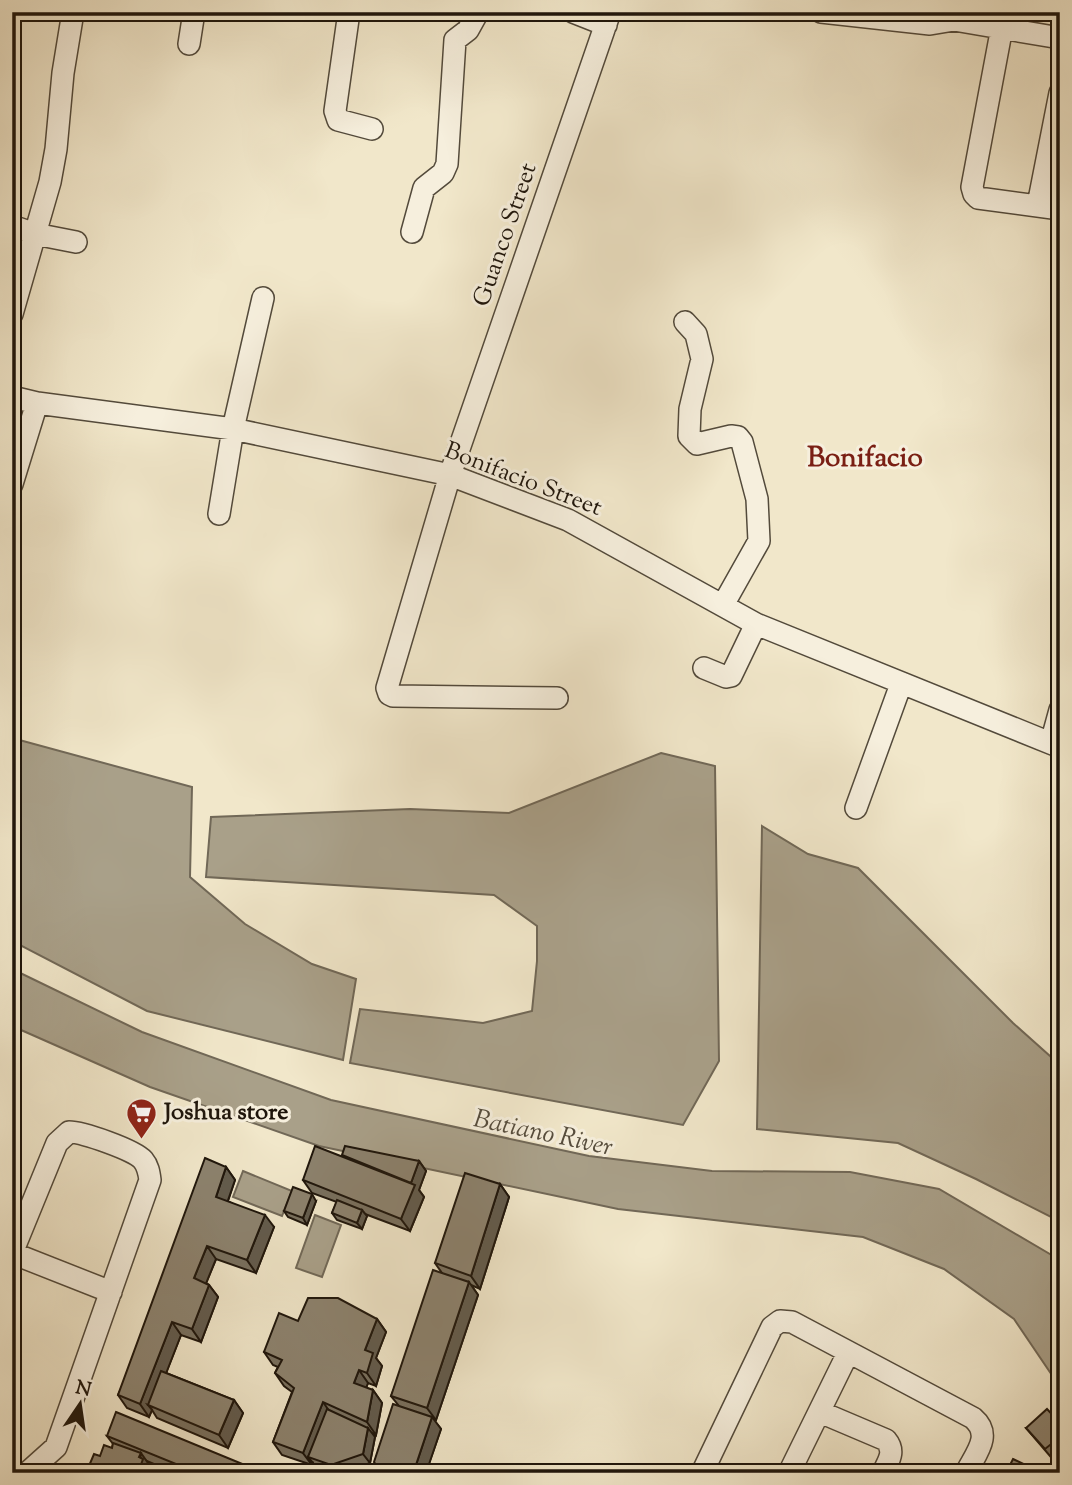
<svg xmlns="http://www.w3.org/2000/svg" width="1072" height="1485" viewBox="0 0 1072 1485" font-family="'Sorts Mill Goudy',serif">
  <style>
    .water { fill: #a9a089; stroke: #716857; stroke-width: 2 }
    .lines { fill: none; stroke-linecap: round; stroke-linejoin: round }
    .minor-casing { stroke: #534a3b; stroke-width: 24 }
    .minor { stroke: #f6efdd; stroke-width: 21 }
    .wall { fill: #78705f; stroke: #1e150b; stroke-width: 2 }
    .shaded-wall { fill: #625b4d; stroke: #1e150b; stroke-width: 2 }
    .building { fill: #8c826e; stroke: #1e150b; stroke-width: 2 }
    .labels { text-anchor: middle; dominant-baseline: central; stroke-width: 6; stroke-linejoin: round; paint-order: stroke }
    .street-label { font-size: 24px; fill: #1e150b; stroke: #f6efdd }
    .poi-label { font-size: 24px; font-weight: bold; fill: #1e150b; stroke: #f6efdd; text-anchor: start }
    .water-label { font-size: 26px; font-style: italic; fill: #564d3d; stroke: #f6efdd }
    .quarter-label { font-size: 28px; font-weight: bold; fill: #7a1f14; stroke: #f6efdd }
  </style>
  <rect width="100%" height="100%" fill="#f1e7ca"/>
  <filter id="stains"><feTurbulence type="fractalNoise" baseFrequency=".00286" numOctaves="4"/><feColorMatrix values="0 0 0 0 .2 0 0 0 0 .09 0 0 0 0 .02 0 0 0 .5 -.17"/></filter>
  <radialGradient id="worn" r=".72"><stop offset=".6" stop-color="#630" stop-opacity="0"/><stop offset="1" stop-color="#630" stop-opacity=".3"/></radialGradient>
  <path class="water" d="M 12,738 L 192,787 L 190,877 L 245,924 L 312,964 L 356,979 L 343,1060 L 147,1011 L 12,941 Z
    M 661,753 L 715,766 L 719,1061 L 683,1125 L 350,1063 L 360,1009 L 483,1023 L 532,1011 L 537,961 L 537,926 L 494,895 L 206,877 L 211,817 L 410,809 L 509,813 Z
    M 762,826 L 808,854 L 858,868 L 1013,1023 L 1060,1065 L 1060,1212 L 1055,1219 L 976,1179 L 898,1143 L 757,1129 Z
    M 12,969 L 142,1032 L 331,1100 L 589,1156 L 712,1171 L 850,1172 L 939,1189 L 1060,1260 L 1060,1387 L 1014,1319 L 944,1269 L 863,1237 L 618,1209 L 319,1146 L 150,1087 L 12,1026 Z
    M 243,1171 L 292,1191 L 282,1216 L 233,1197 Z
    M 315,1215 L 341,1225 L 322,1277 L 296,1268 Z"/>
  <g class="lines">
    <defs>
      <path id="minor" d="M 349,12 L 335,111 L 338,120 L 372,129
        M 573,12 L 606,25
        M 821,12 L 930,24 L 954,20 L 1060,38
        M 1002,27 L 972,187 L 974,194 L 978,198 L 1060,209
        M 189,44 L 194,12
        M 1038,205 L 1060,93
        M 12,226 L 35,234 L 76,242
        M 412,232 L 424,188 L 443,173 L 447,164 L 455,40 L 468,30 L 478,12
        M 12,314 L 50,182 L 56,149 L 63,73 L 73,12
        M 685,322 L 696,334 L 702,359 L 690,409 L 689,436 L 697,444 L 731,436 L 738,437 L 742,442 L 757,499 L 759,541 L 723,605
        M 12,397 L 37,403 L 233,429 L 450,475 L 568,520 L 756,624 L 1060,747
        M 12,484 L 37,403
        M 219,514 L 233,429 L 263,298
        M 704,668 L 726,677 L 731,676 L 756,624
        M 557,698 L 393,696 L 389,694 L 387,688 L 450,475 L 610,12
        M 1051,743 L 1060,710
        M 856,808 L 901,684
        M 12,1253 L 57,1143 L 69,1132 C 83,1132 134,1150 143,1160 C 148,1166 149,1172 150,1180 L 56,1447 L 27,1473
        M 12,1253 L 111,1292
        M 820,1412 L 886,1440 C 896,1452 888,1461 883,1473
        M 702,1473 L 772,1327 L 780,1321 L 792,1322 L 973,1418 C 993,1435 976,1453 966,1473
        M 789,1473 L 848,1353"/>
    </defs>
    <use href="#minor" class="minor-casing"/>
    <use href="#minor" class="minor"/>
  </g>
  <path class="wall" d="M 343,1157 L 419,1161 L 426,1171 L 419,1190 L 424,1197 L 410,1231 L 365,1214 L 367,1216 L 362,1229 L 337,1220 L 332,1213 L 337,1202 L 312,1193 L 303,1180 Z
    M 226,1167 L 235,1180 L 228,1201 L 274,1227 L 256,1273 L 216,1259 L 206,1283 L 209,1285 L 218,1297 L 201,1342 L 181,1335 L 166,1373 L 234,1400 L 243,1413 L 228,1448 L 157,1418 L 152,1410 L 149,1417 L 127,1408 L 118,1395 Z
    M 500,1184 L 509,1197 L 480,1289 L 471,1285 L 478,1295 L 436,1420 L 434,1420 L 441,1429 L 426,1472 L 382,1473 L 399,1406 L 391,1396 L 442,1273 L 435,1263 Z
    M 316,1201 L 307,1225 L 288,1217 L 284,1211 Z
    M 377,1319 L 386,1332 L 376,1358 L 382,1366 L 376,1386 L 368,1383 L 366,1388 L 373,1390 L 382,1403 L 376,1435 L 372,1433 L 375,1437 L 370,1463 L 343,1473 L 333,1473 L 315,1467 L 313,1463 L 312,1465 L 282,1455 L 273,1442 L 292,1392 L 284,1386 L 275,1373 L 278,1367 L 273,1365 L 264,1352 L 298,1321 Z
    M 1060,1423 L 1060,1447 L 1050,1456 L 1026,1428 Z
    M 107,1436 L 264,1473 L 175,1473 L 147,1461 L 152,1471 L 100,1456 L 112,1448 L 113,1444 Z"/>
  <path class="shaded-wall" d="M 419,1161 L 426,1171 L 419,1190 L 424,1197 L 410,1231 L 401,1219 L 411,1183 Z
    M 226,1167 L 235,1180 L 225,1209 L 216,1197 Z
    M 500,1184 L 509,1197 L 480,1289 L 471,1276 Z
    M 312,1194 L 316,1201 L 307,1225 L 303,1218 Z
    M 362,1210 L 367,1216 L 362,1229 L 357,1223 Z
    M 265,1215 L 274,1227 L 256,1273 L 247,1260 Z
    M 207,1246 L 216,1259 L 203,1291 L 194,1278 Z
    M 469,1282 L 478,1295 L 436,1420 L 427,1408 Z
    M 209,1285 L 218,1297 L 201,1342 L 192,1329 Z
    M 377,1319 L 386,1332 L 376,1358 L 382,1366 L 376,1386 L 367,1373 L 365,1350 Z
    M 172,1322 L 181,1335 L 153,1407 L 148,1405 L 152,1410 L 149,1417 L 140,1404 Z
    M 359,1370 L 368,1383 L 363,1396 L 354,1383 Z
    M 373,1390 L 382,1403 L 376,1435 L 367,1422 Z
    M 234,1400 L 243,1413 L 228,1448 L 219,1435 Z
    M 323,1402 L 332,1415 L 308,1457 L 313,1463 L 312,1465 L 303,1453 Z
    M 432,1417 L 441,1429 L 426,1473 L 415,1468 Z
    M 368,1428 L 375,1437 L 370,1463 L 363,1454 Z
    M 141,1453 L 150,1466 L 149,1467 L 152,1471 L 152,1473 L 138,1473 Z"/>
  <path class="building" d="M 315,1146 L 415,1185 L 401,1219 L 303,1180 Z
    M 345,1146 L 419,1161 L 411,1183 L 342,1155 Z
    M 205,1158 L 226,1167 L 216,1197 L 265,1215 L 247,1260 L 207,1246 L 194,1278 L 209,1285 L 192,1329 L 172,1322 L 140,1404 L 118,1395 Z
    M 465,1173 L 500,1184 L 471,1276 L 435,1263 Z
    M 293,1187 L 312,1194 L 303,1218 L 284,1211 Z
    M 337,1200 L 362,1210 L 357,1223 L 332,1213 Z
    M 433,1270 L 469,1282 L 427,1408 L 391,1396 Z
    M 308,1298 L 338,1298 L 377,1319 L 365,1350 L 373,1353 L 367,1373 L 359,1370 L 354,1383 L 373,1390 L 367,1422 L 323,1402 L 303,1453 L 273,1442 L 294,1388 L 275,1373 L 282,1360 L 264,1352 L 279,1313 L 298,1321 Z
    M 161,1371 L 234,1400 L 219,1435 L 148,1405 Z
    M 393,1404 L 432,1417 L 415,1468 L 428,1473 L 382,1473 L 374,1462 Z
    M 327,1409 L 368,1428 L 363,1454 L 331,1465 L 308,1457 Z
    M 1047,1409 L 1060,1423 L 1060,1437 L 1045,1449 L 1026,1428 Z
    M 116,1412 L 264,1473 L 198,1473 L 107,1436 Z
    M 113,1443 L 141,1453 L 139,1457 L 143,1459 L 138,1473 L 86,1473 L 94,1454 L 100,1456 L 104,1445 L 112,1448 Z
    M 1013,1459 L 1036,1470 L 1034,1473 L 1006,1473 Z"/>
  <defs>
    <symbol id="supermarket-pin" viewBox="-11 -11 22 30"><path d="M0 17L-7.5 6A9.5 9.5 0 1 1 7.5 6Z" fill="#8f2418" stroke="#f6efdd"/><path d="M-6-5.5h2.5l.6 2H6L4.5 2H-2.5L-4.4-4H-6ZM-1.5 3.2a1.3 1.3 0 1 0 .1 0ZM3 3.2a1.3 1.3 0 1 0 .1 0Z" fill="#fff"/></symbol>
  </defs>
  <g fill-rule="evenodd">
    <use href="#supermarket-pin" x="124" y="1096" width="35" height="47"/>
  </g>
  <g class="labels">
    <g class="street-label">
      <text transform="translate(506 235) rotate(-71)">Guanco Street</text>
      <text transform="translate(523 480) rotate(21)">Bonifacio Street</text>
    </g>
    <g class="poi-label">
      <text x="164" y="1113">Joshua store</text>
    </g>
    <g class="water-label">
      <text transform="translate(543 1134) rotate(12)">Batiano River</text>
    </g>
    <g class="quarter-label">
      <text x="865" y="459">Bonifacio</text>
    </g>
  </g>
  <rect width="1072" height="1485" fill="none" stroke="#f1e7ca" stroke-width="42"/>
  <rect x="14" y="14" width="1044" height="1457" fill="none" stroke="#1e150b" stroke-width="3.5"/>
  <rect x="21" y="21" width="1030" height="1443" fill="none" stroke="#1e150b" stroke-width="2"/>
  <g transform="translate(80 1404) rotate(13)" stroke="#f6efdd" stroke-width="5" paint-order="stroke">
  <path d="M0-5L12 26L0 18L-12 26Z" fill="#1e150b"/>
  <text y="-10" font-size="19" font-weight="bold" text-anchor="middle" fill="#1e150b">N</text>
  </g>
  <rect width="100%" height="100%" filter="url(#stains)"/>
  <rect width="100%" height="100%" fill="url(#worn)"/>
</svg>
